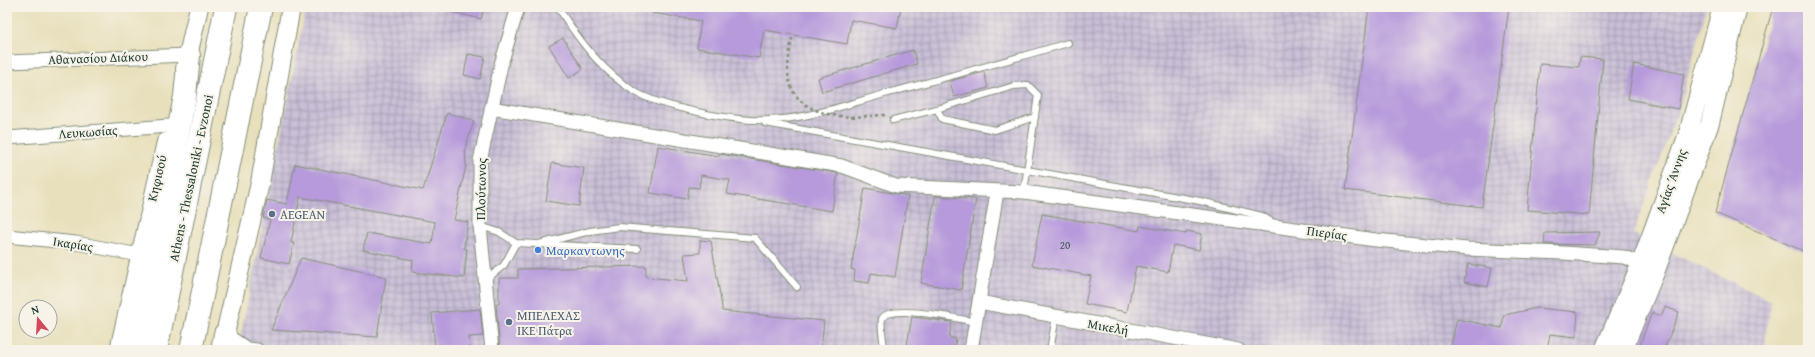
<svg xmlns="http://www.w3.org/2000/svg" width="1815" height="357" viewBox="0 0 1815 357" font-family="'Gentium Book Plus',serif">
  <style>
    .industrial { fill: url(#industrial-grid) }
    .building { fill: #b69adb }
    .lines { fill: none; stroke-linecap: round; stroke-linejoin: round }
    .lane-casing { stroke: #848e78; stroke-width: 8 }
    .street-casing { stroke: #848e78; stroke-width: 15 }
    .secondary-casing { stroke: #848e78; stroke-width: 20 }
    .highway-casing { stroke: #848e78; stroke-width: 24 }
    .path { stroke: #848e78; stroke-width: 2.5; stroke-dasharray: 3 3; stroke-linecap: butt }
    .lane { stroke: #fff; stroke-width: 6 }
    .street { stroke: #fff; stroke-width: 13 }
    .secondary { stroke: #fff; stroke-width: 18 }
    .highway { stroke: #fff; stroke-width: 22 }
    .path-bridge { stroke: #848e78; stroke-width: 2.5; stroke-dasharray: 3 3; stroke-linecap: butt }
    .service-dot { fill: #5c6f8a; stroke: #f7f3e8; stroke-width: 1.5 }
    .shop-dot { fill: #3f7fe0; stroke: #f7f3e8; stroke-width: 1.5 }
    .labels { text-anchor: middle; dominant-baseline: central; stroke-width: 4; stroke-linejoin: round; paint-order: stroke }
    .number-label { font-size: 11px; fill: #45545e }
    .street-label { font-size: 13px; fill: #1f3d34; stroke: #f7f3e8 }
    .service-label { font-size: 13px; fill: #4e5e75; stroke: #f7f3e8; text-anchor: start }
    .shop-label { font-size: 13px; fill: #366cbe; stroke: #f7f3e8; text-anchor: start }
  </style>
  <defs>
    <pattern id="industrial-grid" width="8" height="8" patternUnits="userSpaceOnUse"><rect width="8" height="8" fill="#c9bfd7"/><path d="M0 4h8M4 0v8" fill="none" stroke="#a39caf"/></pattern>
  </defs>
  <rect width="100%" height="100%" fill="#f7f3e8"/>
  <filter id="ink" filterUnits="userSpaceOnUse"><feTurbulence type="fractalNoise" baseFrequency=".025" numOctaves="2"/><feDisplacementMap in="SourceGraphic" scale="8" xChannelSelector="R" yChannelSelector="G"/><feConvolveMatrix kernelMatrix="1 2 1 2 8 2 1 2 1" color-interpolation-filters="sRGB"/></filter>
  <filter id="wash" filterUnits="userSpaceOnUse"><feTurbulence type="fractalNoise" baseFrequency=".012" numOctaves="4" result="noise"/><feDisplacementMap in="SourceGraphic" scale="16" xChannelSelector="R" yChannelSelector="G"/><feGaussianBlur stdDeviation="0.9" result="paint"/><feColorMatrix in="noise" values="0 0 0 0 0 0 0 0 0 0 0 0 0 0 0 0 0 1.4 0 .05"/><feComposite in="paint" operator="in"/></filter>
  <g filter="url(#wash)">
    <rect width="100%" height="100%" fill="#e8e0bc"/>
    <path class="industrial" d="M 306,7 L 1707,7 L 1679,108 L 1633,234 L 1771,301 L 1764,350 L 238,350 Z"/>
    <g id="blocks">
      <path class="building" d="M 448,7 L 484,7 L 481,19 L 447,11 Z
        M 652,7 L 901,7 L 897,28 L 851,20 L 847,44 L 764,30 L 759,58 L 697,48 L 701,21 L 652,13 Z
        M 1369,7 L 1509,7 L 1482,207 L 1345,190 Z
        M 1773,7 L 1808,7 L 1808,253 L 1715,213 Z
        M 563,38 L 583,69 L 569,78 L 549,46 Z
        M 913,50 L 917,64 L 822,92 L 818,78 Z
        M 468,54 L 485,57 L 480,79 L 464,75 Z
        M 1580,57 L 1603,59 L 1589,215 L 1527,210 L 1540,64 L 1579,67 Z
        M 1634,64 L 1684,74 L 1678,109 L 1628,99 Z
        M 984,72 L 988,88 L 954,97 L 950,81 Z
        M 447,113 L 474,121 L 465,148 L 466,166 L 454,220 L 468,222 L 464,248 L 467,249 L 464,278 L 412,272 L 413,260 L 363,250 L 367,233 L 432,244 L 435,222 L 300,197 L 291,243 L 294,243 L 289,264 L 261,258 L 270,220 L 263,218 L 267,200 L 287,204 L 295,164 L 423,190 Z
        M 658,146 L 719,156 L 719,154 L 838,173 L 832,211 L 727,194 L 730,180 L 701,175 L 699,188 L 689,187 L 687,199 L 650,193 Z
        M 552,163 L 584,168 L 579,206 L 546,201 Z
        M 865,188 L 908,196 L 895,277 L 871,273 L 869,283 L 854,281 L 855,270 L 851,269 Z
        M 935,196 L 976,199 L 961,290 L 921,283 Z
        M 1042,214 L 1139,231 L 1140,226 L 1186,234 L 1187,231 L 1202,234 L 1199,250 L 1173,245 L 1168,272 L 1136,266 L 1127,312 L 1085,304 L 1091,276 L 1032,265 Z
        M 1600,232 L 1595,245 L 1544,244 L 1545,233 Z
        M 700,240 L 711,241 L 722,307 L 722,311 L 824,321 L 821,350 L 500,350 L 496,304 L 499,304 L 499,278 L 518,278 L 518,269 L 646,266 L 646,277 L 688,281 L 684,254 L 700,253 Z
        M 301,258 L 386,277 L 377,337 L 271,330 Z
        M 1468,264 L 1492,268 L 1488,287 L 1464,282 Z
        M 1665,307 L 1679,312 L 1664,350 L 1638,350 L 1652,312 L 1661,316 Z
        M 1537,308 L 1578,312 L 1576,337 L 1550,334 L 1547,350 L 1450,350 L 1457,319 L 1502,328 L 1504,315 Z
        M 480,309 L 483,336 L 469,337 L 470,350 L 435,349 L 432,313 Z
        M 912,317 L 952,322 L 949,337 L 956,339 L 954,350 L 906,350 Z"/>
    </g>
  </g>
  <g filter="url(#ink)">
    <use href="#blocks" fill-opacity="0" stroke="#848e78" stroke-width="1"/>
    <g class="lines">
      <defs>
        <path id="lane" d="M 558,7 C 577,38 601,70 632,90 C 658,107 737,122 769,120 C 807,119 845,105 881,95 C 944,78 1006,61 1068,43
          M 937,109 L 942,119 L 995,130 L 1035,117
          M 893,120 L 937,109 L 1014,86 L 1028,85 L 1038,95 L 1024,192
          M 765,123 L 1200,201 L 1262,216 L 1272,222
          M 480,226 L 499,232 L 516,243 L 637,249
          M 539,244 L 590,231 L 619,227 L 755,238 L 797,287
          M 486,280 L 504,265 L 516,243
          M 884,350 C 884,343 880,325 882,319 C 887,303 961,319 975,322
          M 1050,350 L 1056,317"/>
        <path id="street" d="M 7,62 L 189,55
          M 491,108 L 842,166 L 896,186 L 1024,192 L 1376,240 L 1467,249 L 1563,253 L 1624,257 L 1649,267
          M 7,138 L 169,126
          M 7,236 L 76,243 L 139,255
          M 979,302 L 1238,350
          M 225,334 L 247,349 L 257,350
          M 492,350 L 480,226 L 480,161 L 502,61 L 518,7
          M 971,350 L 997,192"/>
        <path id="secondary" d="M 185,69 L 199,7
          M 225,347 L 225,334 L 260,183 L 291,7
          M 119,350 L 166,142
          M 1604,350 L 1641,263 L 1688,134 L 1722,7
          M 1623,350 L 1656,270 L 1710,123 L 1738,7"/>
        <path id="highway" d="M 135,350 L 185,96 L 189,55
          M 156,350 L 226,7
          M 191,350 L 261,7
          M 222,350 L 225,334"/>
      </defs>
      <use href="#lane" class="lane-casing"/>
      <use href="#street" class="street-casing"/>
      <use href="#secondary" class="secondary-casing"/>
      <use href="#highway" class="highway-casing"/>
      <path class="path" d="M 852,117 L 885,115"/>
      <use href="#lane" class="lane"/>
      <use href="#street" class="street"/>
      <use href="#secondary" class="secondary"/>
      <use href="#highway" class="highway"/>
      <path class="path-bridge" d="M 792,38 C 790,50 788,61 788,72 C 790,107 823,116 852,117"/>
    </g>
  </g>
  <g class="service-dot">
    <circle cx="272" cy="214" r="4"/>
    <circle cx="509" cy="322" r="4"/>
  </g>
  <circle class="shop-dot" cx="538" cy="250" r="4"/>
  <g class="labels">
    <g class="number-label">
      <text x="1065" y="245">20</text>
    </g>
    <g class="street-label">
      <text transform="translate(98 58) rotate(-2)">Αθανασίου Διάκου</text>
      <text transform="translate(88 132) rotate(-4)">Λευκωσίας</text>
      <text transform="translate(157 178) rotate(-77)">Κηφισού</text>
      <text transform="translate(191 178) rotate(-78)">Athens - Thessaloniki - Evzonoi</text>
      <text transform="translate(1671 181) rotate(-70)">Αγίας Άννης</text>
      <text transform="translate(481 189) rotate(-89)">Πλούτωνος</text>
      <text transform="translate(1327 233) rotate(8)">Πιερίας</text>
      <text transform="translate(73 244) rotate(9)">Ικαρίας</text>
      <text transform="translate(1108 327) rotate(10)">Μικελή</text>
    </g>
    <g class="service-label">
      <text x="280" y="214">AEGEAN</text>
      <text x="517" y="315">ΜΠΕΛΕΧΑΣ<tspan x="517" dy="15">ΙΚΕ Πάτρα</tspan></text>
    </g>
    <g class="shop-label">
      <text x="546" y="250">Μαρκαντωνης</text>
    </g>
  </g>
  <rect width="1815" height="357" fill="none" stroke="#f7f3e8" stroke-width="24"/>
  <g transform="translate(38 319) rotate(342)"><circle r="19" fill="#f7f3e8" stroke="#a1aaa0"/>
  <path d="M0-3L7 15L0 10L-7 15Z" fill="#d1495b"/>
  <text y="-6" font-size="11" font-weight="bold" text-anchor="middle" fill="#1f3d34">N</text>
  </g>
</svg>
